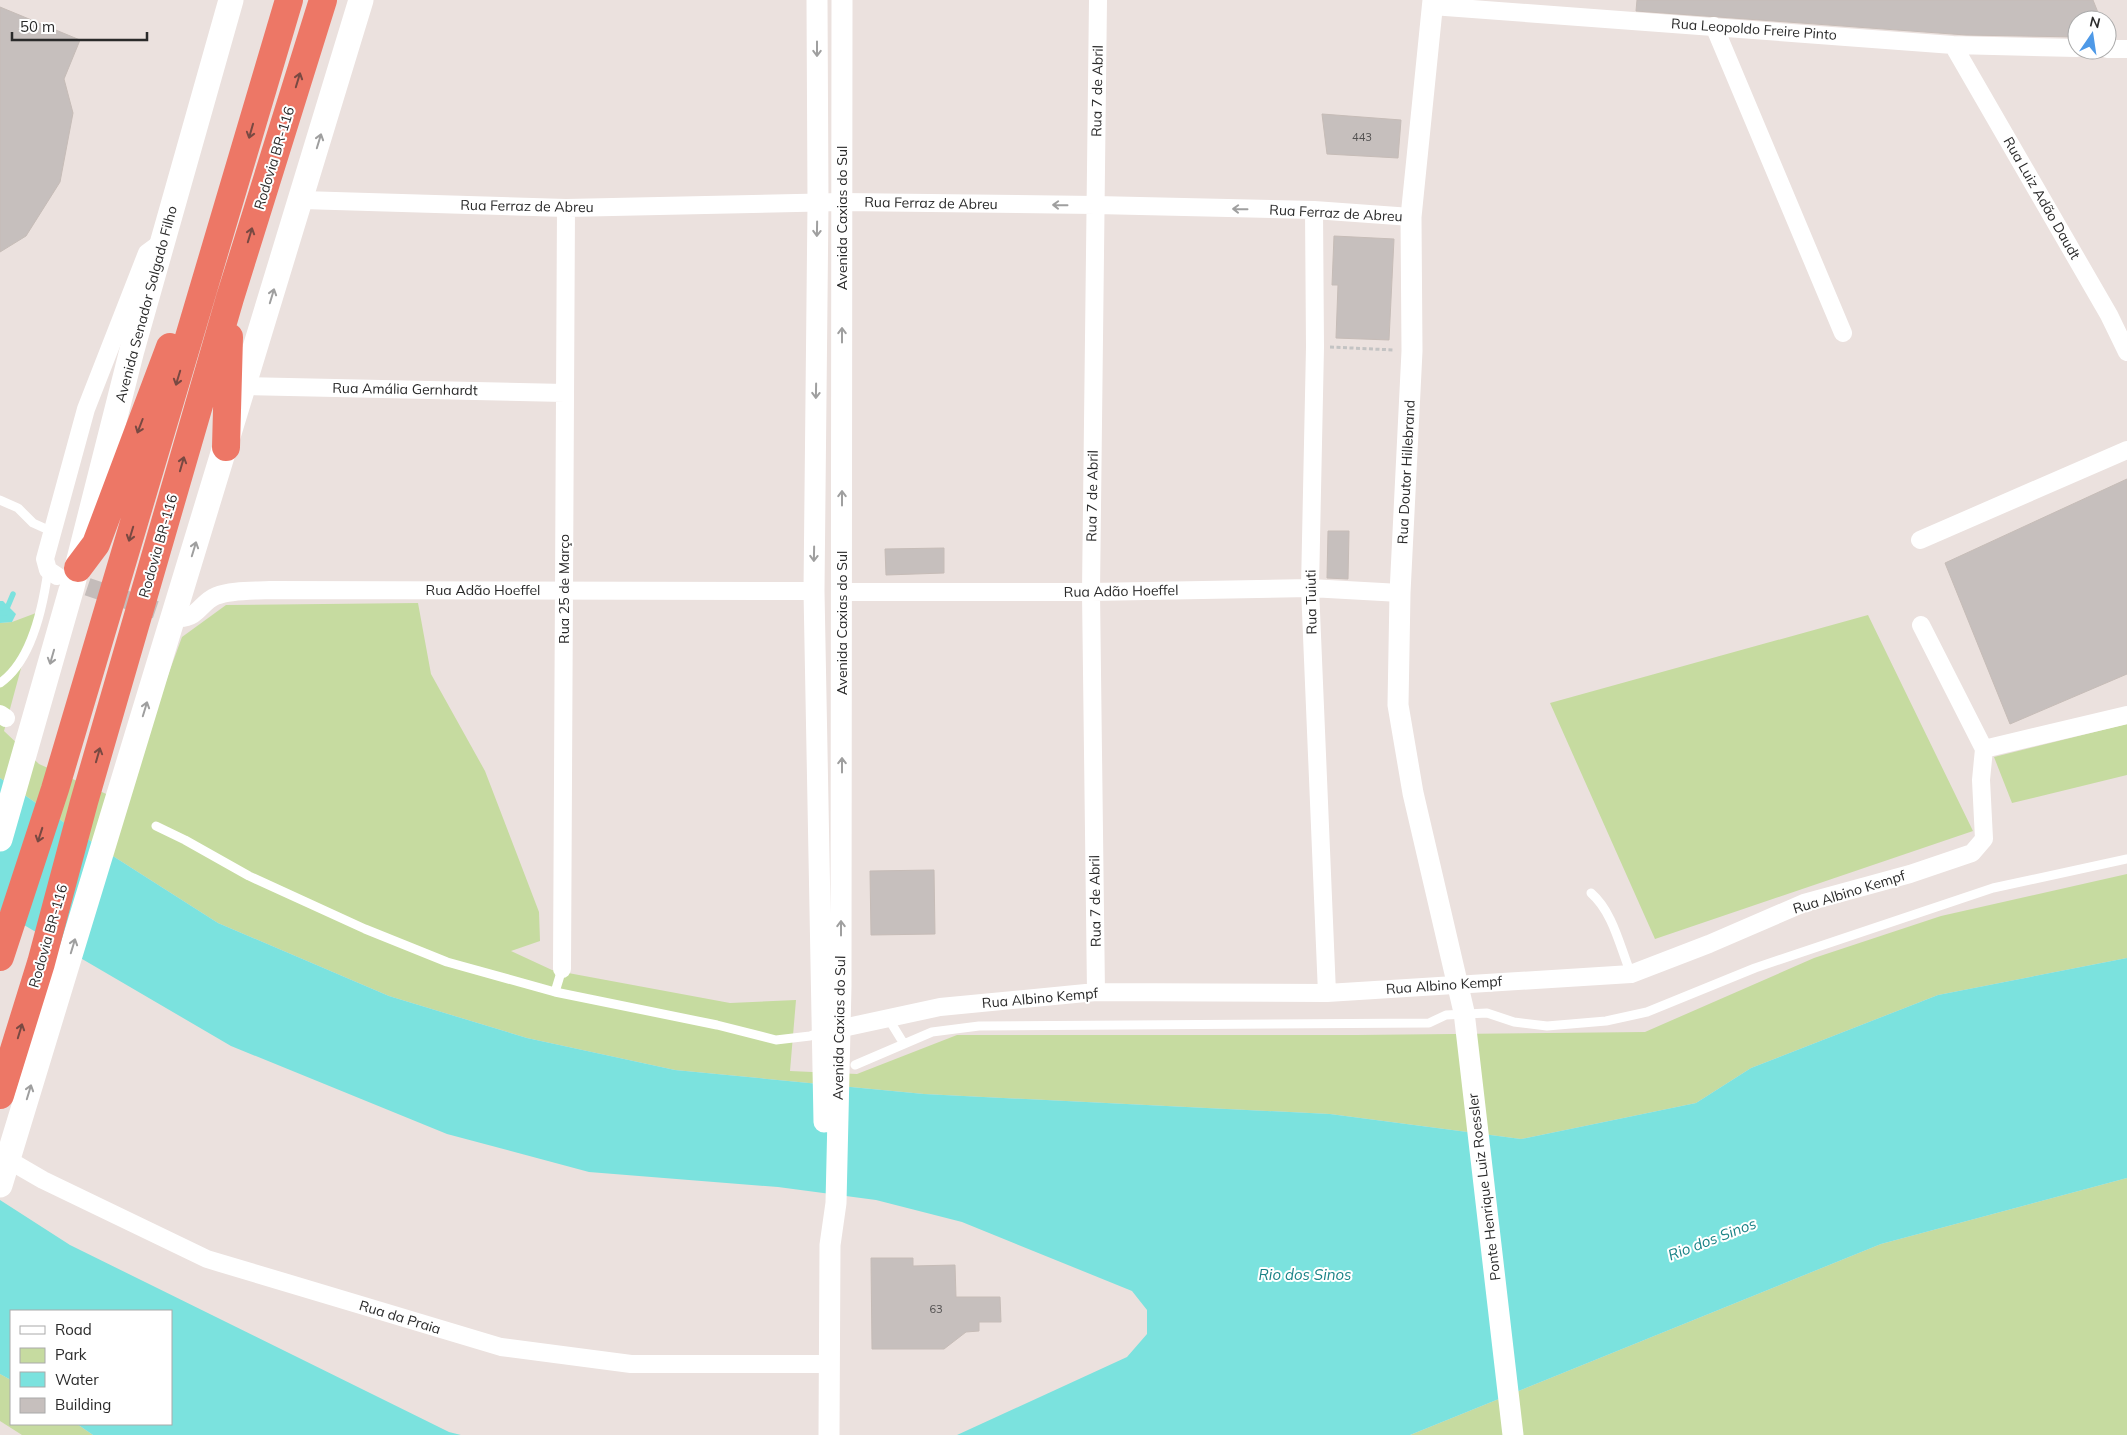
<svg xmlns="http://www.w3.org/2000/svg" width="2127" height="1435" viewBox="0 0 2127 1435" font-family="Mulish,sans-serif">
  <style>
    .green { fill: #c6dba0 }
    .water { fill: #7be2de }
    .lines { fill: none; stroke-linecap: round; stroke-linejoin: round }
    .stream { stroke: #7be2de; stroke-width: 5.5 }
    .building { fill: #c6bfbd; stroke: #c6bcb7 }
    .minor-tunnel { stroke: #c4bcba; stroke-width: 18; stroke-dasharray: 18 9; stroke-linecap: butt }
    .path { stroke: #c3c3c3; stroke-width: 3; stroke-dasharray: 4 2.5; stroke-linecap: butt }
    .service { stroke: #fff; stroke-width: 9 }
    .minor { stroke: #fff; stroke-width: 18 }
    .tertiary { stroke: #fff; stroke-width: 21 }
    .secondary { stroke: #fff; stroke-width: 25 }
    .motorway { stroke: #ed7766; stroke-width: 28 }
    .oneway { stroke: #9f9f9f }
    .oneway2 { stroke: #784942 }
    .labels { text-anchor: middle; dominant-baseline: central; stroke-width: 4; stroke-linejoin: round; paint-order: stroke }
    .number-label { font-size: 11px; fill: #514f4f }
    .street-label { font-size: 14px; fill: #2a2a2a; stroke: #fff }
    .water-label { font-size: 15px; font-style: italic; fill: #1a8387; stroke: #fff }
  </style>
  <rect width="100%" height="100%" fill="#ebe1de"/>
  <path class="green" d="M 418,603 L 431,674 L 485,771 L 539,912 L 540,941 L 511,951 L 552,970 L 730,1003 L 796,1000 L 790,1071 L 857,1074 L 957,1035 L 1356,1035 L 1645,1032 L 1814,958 L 1941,916 L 2127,874 L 2127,958 L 1938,995 L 1751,1068 L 1696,1103 L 1521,1139 L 1330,1114 L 924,1094 L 675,1070 L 527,1038 L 389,996 L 218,923 L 105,851 L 0,778 L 0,623 L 12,622 L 36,613 L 4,731 L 39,764 L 122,801 L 182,637 L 226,605 Z
    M 1868,615 L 1973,831 L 1655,939 L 1550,703 Z
    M 2127,724 L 2127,775 L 2012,803 L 1994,757 Z
    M 2127,1178 L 2127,1435 L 1410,1435 L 1881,1244 Z
    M 0,1374 L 11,1380 L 11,1424 L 77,1424 L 93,1435 L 22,1435 L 0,1421 Z"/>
  <path class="water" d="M 0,601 L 3,601 L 16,614 L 12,622 L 0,623 Z
    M 0,778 L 105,851 L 218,923 L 389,996 L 527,1038 L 675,1070 L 924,1094 L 1330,1114 L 1521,1139 L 1696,1103 L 1751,1068 L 1938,995 L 2127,958 L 2127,1178 L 1881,1244 L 1410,1435 L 957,1435 L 1127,1357 L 1147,1334 L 1147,1310 L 1132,1291 L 962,1222 L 876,1200 L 778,1187 L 589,1172 L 447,1134 L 231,1046 L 0,911 Z
    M 0,1200 L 70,1245 L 449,1432 L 461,1435 L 93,1435 L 77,1424 L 171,1424 L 171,1311 L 11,1311 L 11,1380 L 0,1374 Z"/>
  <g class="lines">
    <path class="stream" d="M 0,613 L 5,613 L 13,594"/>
  </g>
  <path class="building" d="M 1637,0 L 2093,0 L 2101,20 L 2077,20 L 2077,37 L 1966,35 L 1636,11 Z
    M 0,7 L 80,40 L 64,79 L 73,113 L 60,182 L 26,236 L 0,252 Z
    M 1322,114 L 1401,120 L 1398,158 L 1327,154 Z
    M 1334,236 L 1394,239 L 1389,340 L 1336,338 L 1338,285 L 1332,285 Z
    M 2127,479 L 2127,674 L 2010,724 L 1945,563 Z
    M 1328,531 L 1349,531 L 1348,579 L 1327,578 Z
    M 944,548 L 944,573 L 886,575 L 885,549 Z
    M 934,870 L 935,934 L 871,935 L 870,871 Z
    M 871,1258 L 913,1258 L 913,1266 L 955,1265 L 956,1297 L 1000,1297 L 1001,1322 L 979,1322 L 979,1331 L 966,1332 L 944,1349 L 872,1349 Z"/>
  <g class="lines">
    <path class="minor-tunnel" d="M 62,578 L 180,618"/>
    <path class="path" d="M 1330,347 L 1394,350"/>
    <path class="service" d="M 0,500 L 18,508 L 33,523 L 53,532
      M 0,683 C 32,661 43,607 48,570
      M 156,826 L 185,840 L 249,876 L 365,929 L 447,962 L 555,992 L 717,1025 L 776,1040 L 810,1036 L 821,1032
      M 1591,893 C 1613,912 1620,947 1631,974
      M 555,992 L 562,969
      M 888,1018 L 904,1044
      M 855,1065 L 932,1032 L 979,1026 L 1429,1023 L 1446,1015 L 1487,1013 L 1514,1022 L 1547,1026 L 1606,1021 L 1647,1012 L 1755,968 L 1993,888 L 2127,859"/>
    <path class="minor" d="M 1432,6 L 1953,45 L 2077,48
      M 1714,26 L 1843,333
      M 1953,45 L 2109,315 L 2127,352
      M 2107,49 L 2127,49
      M 302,200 L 566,208 L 842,202 L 1096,205 L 1314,210 L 1411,217
      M 1314,210 L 1315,347 L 1310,588 L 1327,993
      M 245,386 L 565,393
      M 1920,540 L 2127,450
      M 57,576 L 48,570 L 45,559 L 86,409 L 147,253 L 162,242
      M 842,592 L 1091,592 L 1310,588 L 1400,593
      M 180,618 C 198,618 201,602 216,596 C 231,590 253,591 270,590 L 814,591
      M 0,714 L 6,718
      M 1984,749 L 2127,715
      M 562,969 L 566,208
      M 1096,992 L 1091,592 L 1098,0
      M 829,1031 L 940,1007 L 1096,992 L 1327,993 L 1631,974 L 1709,944 L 1804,903 L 1910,874 L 1972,853 L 1984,839 L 1981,780 L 1984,749 L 1921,625
      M 0,1155 L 43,1180 L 207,1259 L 501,1347 L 631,1364 L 828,1364"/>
    <path class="tertiary" d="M 817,0 L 818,203 L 814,591 L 824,1122
      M 1433,0 L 1411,217 L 1412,351 L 1400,593 L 1398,705 L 1413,793 L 1464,1012 L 1513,1435
      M 829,1435 L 830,1245 L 836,1203 L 841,986 L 842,0"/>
    <path class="secondary" d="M 0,839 L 72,587 L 132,350 L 231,0
      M 0,1185 L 361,0"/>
    <path class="motorway" d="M 226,447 L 229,337
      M 78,568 L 96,544 L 170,347
      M 0,957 L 55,789 L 289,0
      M 0,1095 L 41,963 L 84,802 L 230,298 L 323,0"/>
  </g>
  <defs><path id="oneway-shaft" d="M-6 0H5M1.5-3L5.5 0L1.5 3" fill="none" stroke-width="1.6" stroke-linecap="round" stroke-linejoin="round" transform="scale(1.25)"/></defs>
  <g class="oneway">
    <use href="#oneway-shaft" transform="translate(817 49) rotate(90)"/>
    <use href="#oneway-shaft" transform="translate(319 141) rotate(-73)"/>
    <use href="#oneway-shaft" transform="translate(1060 205) rotate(-179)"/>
    <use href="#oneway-shaft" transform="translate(1240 209) rotate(-179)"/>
    <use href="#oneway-shaft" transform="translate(817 229) rotate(91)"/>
    <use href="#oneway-shaft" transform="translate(272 296) rotate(-73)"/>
    <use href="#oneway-shaft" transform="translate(842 335) rotate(-90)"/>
    <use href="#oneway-shaft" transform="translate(816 391) rotate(91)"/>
    <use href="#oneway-shaft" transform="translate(842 498) rotate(-90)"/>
    <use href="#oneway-shaft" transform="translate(194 549) rotate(-73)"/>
    <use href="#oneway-shaft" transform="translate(814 554) rotate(91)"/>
    <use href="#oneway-shaft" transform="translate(52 657) rotate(106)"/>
    <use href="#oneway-shaft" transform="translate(145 709) rotate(-73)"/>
    <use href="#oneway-shaft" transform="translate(842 765) rotate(-90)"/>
    <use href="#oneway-shaft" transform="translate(841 928) rotate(-90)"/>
    <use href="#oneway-shaft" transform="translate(73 946) rotate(-73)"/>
    <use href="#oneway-shaft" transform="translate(29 1092) rotate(-73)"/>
  </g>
  <g class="oneway2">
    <use href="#oneway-shaft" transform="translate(298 80) rotate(-73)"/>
    <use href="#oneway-shaft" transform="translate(251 131) rotate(106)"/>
    <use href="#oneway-shaft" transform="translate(250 235) rotate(-73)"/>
    <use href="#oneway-shaft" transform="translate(178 378) rotate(107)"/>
    <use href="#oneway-shaft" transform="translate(140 426) rotate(111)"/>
    <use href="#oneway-shaft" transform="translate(182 464) rotate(-74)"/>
    <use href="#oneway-shaft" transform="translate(131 534) rotate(107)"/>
    <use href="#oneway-shaft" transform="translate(98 755) rotate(-74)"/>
    <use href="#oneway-shaft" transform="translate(40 835) rotate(108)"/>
    <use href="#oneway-shaft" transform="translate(20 1031) rotate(-73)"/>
  </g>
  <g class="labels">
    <g class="number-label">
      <text x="1362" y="137">443</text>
      <text x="936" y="1309">63</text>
    </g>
    <g class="street-label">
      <text transform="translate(1754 29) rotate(4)">Rua Leopoldo Freire Pinto</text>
      <text transform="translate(1097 91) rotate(-89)">Rua 7 de Abril</text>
      <text transform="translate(274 158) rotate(-73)">Rodovia BR-116</text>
      <text transform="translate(2042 198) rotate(60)">Rua Luiz Adão Daudt</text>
      <text transform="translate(931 203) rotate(1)">Rua Ferraz de Abreu</text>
      <text transform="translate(527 206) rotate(1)">Rua Ferraz de Abreu</text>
      <text transform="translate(1336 213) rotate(3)">Rua Ferraz de Abreu</text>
      <text transform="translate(842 218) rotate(-90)">Avenida Caxias do Sul</text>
      <text transform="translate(146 304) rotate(-75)">Avenida Senador Salgado Filho</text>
      <text transform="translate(405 389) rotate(1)">Rua Amália Gernhardt</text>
      <text transform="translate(1406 472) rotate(-87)">Rua Doutor Hillebrand</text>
      <text transform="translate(1092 496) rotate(-89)">Rua 7 de Abril</text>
      <text transform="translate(158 546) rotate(-74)">Rodovia BR-116</text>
      <text transform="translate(564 589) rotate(-90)">Rua 25 de Março</text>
      <text x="483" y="590">Rua Adão Hoeffel</text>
      <text transform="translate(1121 591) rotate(-1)">Rua Adão Hoeffel</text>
      <text transform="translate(1311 602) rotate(-91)">Rua Tuiuti</text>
      <text transform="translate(842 623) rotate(-90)">Avenida Caxias do Sul</text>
      <text transform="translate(1849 892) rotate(-17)">Rua Albino Kempf</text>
      <text transform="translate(1095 901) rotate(-91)">Rua 7 de Abril</text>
      <text transform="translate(48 936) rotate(-74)">Rodovia BR-116</text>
      <text transform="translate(1444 985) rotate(-4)">Rua Albino Kempf</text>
      <text transform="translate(1040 998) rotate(-5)">Rua Albino Kempf</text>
      <text transform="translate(839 1028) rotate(-89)">Avenida Caxias do Sul</text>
      <text transform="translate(1484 1187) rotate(-97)">Ponte Henrique Luiz Roessler</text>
      <text transform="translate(400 1317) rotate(17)">Rua da Praia</text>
    </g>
    <g class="water-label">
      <text transform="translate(1712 1239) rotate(-21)">Rio dos Sinos</text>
      <text x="1305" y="1274">Rio dos Sinos</text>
    </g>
  </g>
  <rect x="10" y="1310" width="162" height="115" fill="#ffffff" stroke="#aaaaaa"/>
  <rect x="20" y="1326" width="25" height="8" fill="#ffffff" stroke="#aaaaaa"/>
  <text x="55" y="1335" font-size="15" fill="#2a2a2a">Road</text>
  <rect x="20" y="1348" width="25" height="15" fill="#c6dba0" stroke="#aaaaaa"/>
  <text x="55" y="1360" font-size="15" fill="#2a2a2a">Park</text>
  <rect x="20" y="1372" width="25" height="15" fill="#7be2de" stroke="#aaaaaa"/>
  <text x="55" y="1385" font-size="15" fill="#2a2a2a">Water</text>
  <rect x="20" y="1398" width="25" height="15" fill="#c6bfbd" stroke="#aaaaaa"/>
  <text x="55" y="1410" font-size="15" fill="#2a2a2a">Building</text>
  <g transform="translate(2092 35) rotate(13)"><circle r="24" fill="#ffffff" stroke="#aaaaaa"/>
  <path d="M0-4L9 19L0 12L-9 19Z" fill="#4e99e7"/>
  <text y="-8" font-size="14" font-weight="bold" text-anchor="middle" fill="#2a2a2a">N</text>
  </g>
  <path d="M12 32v8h135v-8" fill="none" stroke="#2a2a2a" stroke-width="2.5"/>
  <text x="20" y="32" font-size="15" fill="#2a2a2a" stroke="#ffffff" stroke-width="4" paint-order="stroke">50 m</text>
</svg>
